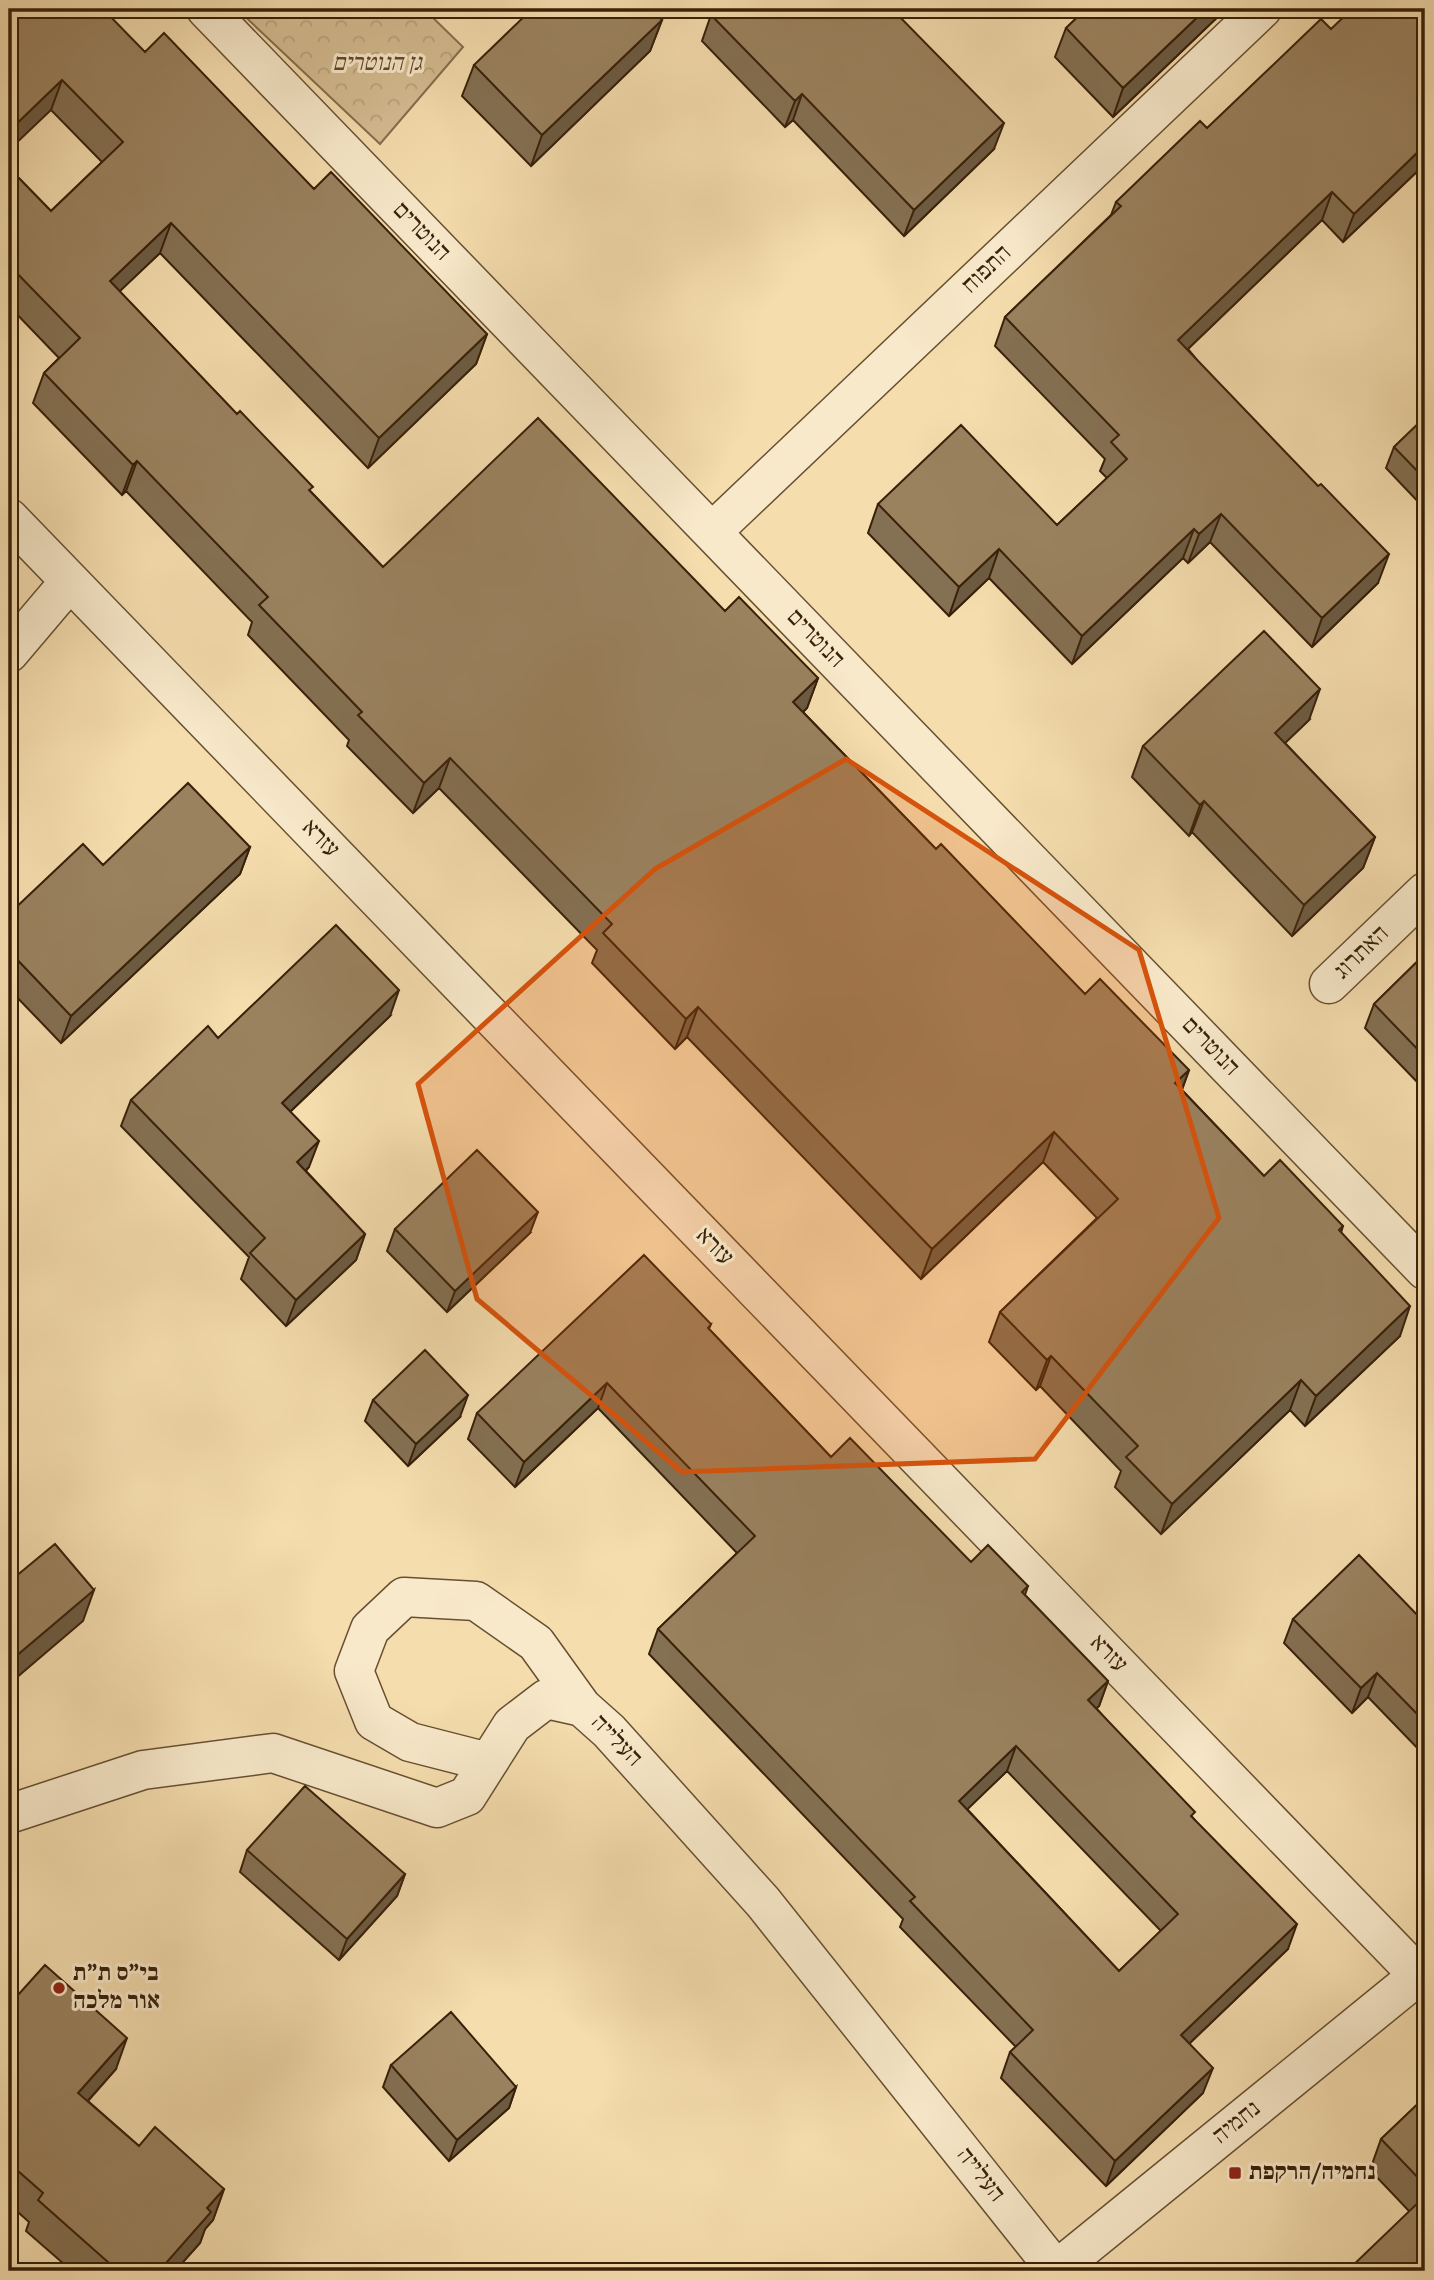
<svg xmlns="http://www.w3.org/2000/svg" width="1434" height="2280" viewBox="0 0 1434 2280" font-family="'Sorts Mill Goudy','Frank Ruhl Libre',serif">
  <style>
    .forest { fill: url(#forest-crowns); stroke: #866e4e; stroke-width: 2 }
    .lines { fill: none; stroke-linecap: round; stroke-linejoin: round }
    .minor-casing { stroke: #674f32; stroke-width: 41 }
    .minor { stroke: #f8e9ca; stroke-width: 38 }
    .wall { fill: #847052; stroke: #382009; stroke-width: 2; fill-rule: evenodd }
    .shaded-wall { fill: #6c5b42; stroke: #382009; stroke-width: 2 }
    .building { fill: #9a825f; stroke: #382009; stroke-width: 2; fill-rule: evenodd }
    .marked { fill: #d6530c; fill-opacity: 0.2; stroke: #d6530c; stroke-width: 5; stroke-linejoin: round }
    .poi-dot { fill: #8f2418; stroke: #f8e9ca; stroke-width: 2.5 }
    .labels { text-anchor: middle; dominant-baseline: central; stroke-width: 6; stroke-linejoin: round; paint-order: stroke }
    .park-label { font-size: 24px; font-style: italic; fill: #5f472b; stroke: #f8e9ca }
    .street-label { font-size: 24px; fill: #382009; stroke: #f8e9ca }
    .poi-label { font-size: 24px; font-weight: bold; fill: #382009; stroke: #f8e9ca; text-anchor: start }
  </style>
  <defs>
    <pattern id="forest-crowns" width="20" height="18" patternUnits="userSpaceOnUse" patternTransform="scale(1.75)"><rect width="20" height="18" fill="#d5bd92"/><path d="M2 6a3 3 0 1 1 6 0M12 15a3 3 0 1 1 6 0" fill="none" stroke="#b8a27d"/></pattern>
  </defs>
  <rect width="100%" height="100%" fill="#f5ddae"/>
  <filter id="stains"><feTurbulence type="fractalNoise" baseFrequency=".00286" numOctaves="4"/><feColorMatrix values="0 0 0 0 .2 0 0 0 0 .09 0 0 0 0 .02 0 0 0 .5 -.17"/></filter>
  <radialGradient id="worn" r=".72"><stop offset=".6" stop-color="#630" stop-opacity="0"/><stop offset="1" stop-color="#630" stop-opacity=".3"/></radialGradient>
  <path class="forest" d="M 237,9 L 424,9 L 463,47 L 380,144 Z"/>
  <g class="lines">
    <defs>
      <path id="minor" d="M 206,9 L 1425,1270
        M 9,518 L 1425,1982
        M 712,532 L 1262,9
        M 9,653 L 70,581
        M 1329,984 L 1425,892
        M 488,1762 L 410,1742 L 374,1721 L 354,1671 L 370,1629 L 404,1597 L 476,1601 L 536,1643 L 582,1707
        M 9,1814 L 143,1770 L 273,1753 L 437,1808 L 467,1796 L 512,1725 L 546,1699 L 582,1707 L 609,1731 L 763,1902 L 1057,2271
        M 1055,2271 L 1425,1970"/>
    </defs>
    <use href="#minor" class="minor-casing"/>
    <use href="#minor" class="minor"/>
  </g>
  <path class="wall" d="M 9,9 L 145,52 L 314,189 L 487,334 L 476,364 L 368,468 L 160,253 L 119,291 L 383,567 L 725,611 L 818,678 L 807,708 L 803,712 L 936,849 L 1085,994 L 1189,1070 L 1182,1090 L 1264,1176 L 1343,1226 L 1341,1233 L 1400,1336 L 1305,1426 L 1290,1410 L 1161,1534 L 1115,1487 L 1121,1471 L 1040,1386 L 1036,1390 L 989,1342 L 1000,1312 L 1097,1218 L 1043,1162 L 921,1279 L 687,1037 L 675,1049 L 592,963 L 597,950 L 439,788 L 413,813 L 347,746 L 349,740 L 248,635 L 252,622 L 126,491 L 122,495 L 33,403 L 44,373 L 59,358 L 9,306 L 9,168 L 51,211 L 102,162 L 51,110 Z
    M 1086,9 L 1226,9 L 1113,117 L 1055,57 L 1066,28 Z
    M 1425,9 L 1425,164 L 1343,242 L 1322,220 L 1188,349 L 1378,583 L 1312,647 L 1210,542 L 1188,563 L 1183,558 L 1072,664 L 989,578 L 949,616 L 868,533 L 878,504 L 1057,525 L 1107,478 L 1100,471 L 1105,459 L 995,346 L 1005,317 L 1111,215 L 1116,202 L 1331,29 Z
    M 711,15 L 994,149 L 904,236 L 793,120 L 785,127 L 702,41 Z
    M 662,20 L 650,51 L 531,166 L 462,96 L 474,65 Z
    M 1425,417 L 1425,509 L 1386,468 L 1394,447 Z
    M 1309,720 L 1285,743 L 1375,837 L 1363,868 L 1292,936 L 1192,832 L 1189,836 L 1132,777 L 1143,746 Z
    M 250,847 L 240,874 L 61,1043 L 9,989 L 9,914 L 103,865 Z
    M 1425,954 L 1425,1084 L 1422,1087 L 1365,1028 L 1374,1004 Z
    M 390,1016 L 290,1112 L 309,1167 L 306,1171 L 365,1234 L 356,1260 L 286,1326 L 241,1279 L 249,1257 L 121,1126 L 131,1100 L 218,1038 Z
    M 395,1229 L 530,1233 L 447,1312 L 387,1251 Z
    M 711,1324 L 709,1329 L 831,1457 L 971,1562 L 1028,1586 L 1025,1595 L 1108,1681 L 1099,1706 L 1096,1708 L 1193,1818 L 1288,1949 L 1189,2044 L 1203,2093 L 1106,2186 L 1001,2078 L 1010,2052 L 1016,2047 L 900,1927 L 903,1919 L 649,1654 L 658,1629 L 737,1553 L 598,1408 L 515,1487 L 468,1439 L 477,1413 ZM 1007,1771 L 1161,1931 L 1119,1971 L 967,1809 Z
    M 373,1400 L 460,1417 L 408,1466 L 365,1421 Z
    M 1293,1619 L 1425,1623 L 1425,1756 L 1368,1697 L 1352,1713 L 1284,1643 Z
    M 247,1850 L 405,1874 L 397,1896 L 339,1960 L 240,1872 Z
    M 9,2005 L 116,2069 L 88,2101 L 139,2146 L 224,2189 L 213,2220 L 205,2229 L 200,2243 L 175,2271 L 72,2271 L 26,2231 L 29,2222 L 9,2204 Z
    M 391,2065 L 516,2087 L 509,2108 L 449,2161 L 383,2087 Z
    M 1425,2097 L 1425,2271 L 1409,2211 L 1370,2170 L 1381,2139 Z"/>
  <path class="shaded-wall" d="M 1206,9 L 1226,9 L 1113,117 L 1123,88 Z
    M 662,20 L 650,51 L 531,166 L 542,135 Z
    M 62,80 L 51,110 L 9,150 L 9,131 Z
    M 802,94 L 793,120 L 785,127 L 795,101 Z
    M 1004,123 L 994,149 L 904,236 L 914,210 Z
    M 1425,145 L 1425,164 L 1343,242 L 1354,214 Z
    M 1332,192 L 1322,220 L 1168,368 L 1178,340 Z
    M 171,223 L 160,253 L 99,311 L 110,281 Z
    M 487,334 L 476,364 L 368,468 L 379,438 Z
    M 137,461 L 126,491 L 122,495 L 133,465 Z
    M 1221,514 L 1210,542 L 1188,563 L 1199,534 Z
    M 1194,529 L 1183,558 L 1072,664 L 1082,636 Z
    M 999,549 L 989,578 L 949,616 L 959,587 Z
    M 1389,554 L 1378,583 L 1312,647 L 1322,618 Z
    M 818,678 L 807,708 L 782,732 L 793,702 Z
    M 1320,689 L 1309,720 L 1264,763 L 1275,733 Z
    M 450,758 L 439,788 L 413,813 L 424,783 Z
    M 1204,801 L 1192,832 L 1189,836 L 1200,805 Z
    M 1375,837 L 1363,868 L 1292,936 L 1304,905 Z
    M 250,847 L 240,874 L 61,1043 L 71,1016 Z
    M 399,990 L 390,1016 L 272,1129 L 282,1103 Z
    M 698,1007 L 687,1037 L 675,1049 L 686,1019 Z
    M 1189,1070 L 1178,1100 L 1175,1083 Z
    M 1054,1132 L 1043,1162 L 921,1279 L 932,1249 Z
    M 319,1141 L 309,1167 L 288,1188 L 297,1162 Z
    M 538,1212 L 530,1233 L 447,1312 L 455,1291 Z
    M 365,1234 L 356,1260 L 286,1326 L 296,1300 Z
    M 1410,1306 L 1400,1336 L 1305,1426 L 1316,1396 Z
    M 1051,1356 L 1040,1386 L 1036,1390 L 1047,1360 Z
    M 1301,1380 L 1290,1410 L 1161,1534 L 1172,1504 Z
    M 607,1383 L 598,1408 L 515,1487 L 524,1462 Z
    M 468,1395 L 460,1417 L 408,1466 L 416,1444 Z
    M 94,1590 L 83,1621 L 9,1684 L 9,1662 Z
    M 1377,1673 L 1368,1697 L 1352,1713 L 1361,1688 Z
    M 1108,1681 L 1099,1706 L 1079,1725 L 1088,1700 Z
    M 1016,1746 L 1007,1771 L 950,1826 L 959,1801 Z
    M 405,1874 L 397,1896 L 339,1960 L 347,1939 Z
    M 1297,1924 L 1288,1949 L 1172,2060 L 1181,2035 Z
    M 127,2038 L 116,2069 L 67,2124 L 78,2093 Z
    M 1213,2068 L 1203,2093 L 1106,2186 L 1115,2161 Z
    M 516,2087 L 509,2108 L 449,2161 L 457,2140 Z
    M 224,2189 L 213,2220 L 205,2229 L 200,2243 L 175,2271 L 159,2271 L 207,2208 Z"/>
  <path class="building" d="M 9,9 L 103,9 L 145,52 L 164,33 L 314,189 L 331,172 L 487,334 L 379,438 L 171,223 L 110,281 L 237,414 L 240,411 L 313,487 L 309,490 L 383,567 L 538,418 L 725,611 L 739,597 L 818,678 L 793,702 L 936,849 L 941,844 L 1085,994 L 1100,979 L 1189,1070 L 1175,1083 L 1264,1176 L 1280,1160 L 1343,1226 L 1339,1230 L 1410,1306 L 1316,1396 L 1301,1380 L 1172,1504 L 1126,1457 L 1138,1446 L 1051,1356 L 1047,1360 L 1000,1312 L 1118,1199 L 1054,1132 L 932,1249 L 698,1007 L 686,1019 L 603,933 L 612,924 L 450,758 L 424,783 L 358,715 L 362,712 L 259,605 L 268,597 L 137,461 L 133,465 L 44,373 L 80,338 L 9,265 L 9,168 L 51,211 L 123,142 L 62,80 L 9,131 Z
    M 532,9 L 651,9 L 662,20 L 542,135 L 474,65 Z
    M 718,9 L 892,9 L 1004,123 L 914,210 L 802,94 L 795,101 L 711,15 Z
    M 1086,9 L 1206,9 L 1123,88 L 1066,28 Z
    M 1352,9 L 1425,9 L 1425,145 L 1354,214 L 1332,192 L 1178,340 L 1318,486 L 1321,484 L 1389,554 L 1322,618 L 1221,514 L 1199,534 L 1194,529 L 1082,636 L 999,549 L 959,587 L 878,504 L 961,425 L 1057,525 L 1127,459 L 1111,442 L 1119,435 L 1005,317 L 1121,206 L 1116,202 L 1200,121 L 1207,128 L 1321,19 L 1331,29 Z
    M 1425,417 L 1425,479 L 1394,447 Z
    M 1264,631 L 1320,689 L 1275,733 L 1375,837 L 1304,905 L 1204,801 L 1200,805 L 1143,746 Z
    M 188,783 L 250,847 L 71,1016 L 9,951 L 9,914 L 83,844 L 103,865 Z
    M 336,925 L 399,990 L 282,1103 L 319,1141 L 297,1162 L 365,1234 L 296,1300 L 250,1253 L 265,1238 L 131,1100 L 208,1026 L 218,1038 Z
    M 1425,954 L 1425,1057 L 1374,1004 Z
    M 477,1150 L 538,1212 L 455,1291 L 395,1229 Z
    M 644,1255 L 711,1324 L 708,1328 L 831,1457 L 850,1438 L 971,1562 L 988,1545 L 1028,1586 L 1022,1592 L 1108,1681 L 1088,1700 L 1195,1812 L 1191,1816 L 1297,1924 L 1181,2035 L 1213,2068 L 1115,2161 L 1010,2052 L 1033,2030 L 910,1901 L 915,1897 L 658,1629 L 755,1536 L 607,1383 L 524,1462 L 477,1413 ZM 1016,1746 L 1178,1914 L 1119,1971 L 959,1801 Z
    M 425,1350 L 468,1395 L 416,1444 L 373,1400 Z
    M 55,1544 L 94,1590 L 9,1662 L 9,1582 Z
    M 1359,1555 L 1425,1623 L 1425,1722 L 1377,1673 L 1361,1688 L 1293,1619 Z
    M 305,1786 L 405,1874 L 347,1939 L 247,1850 Z
    M 45,1965 L 127,2038 L 78,2093 L 139,2146 L 155,2127 L 224,2189 L 207,2208 L 211,2212 L 159,2271 L 118,2271 L 38,2200 L 43,2193 L 9,2163 L 9,2005 Z
    M 451,2012 L 516,2087 L 457,2140 L 391,2065 Z
    M 1425,2097 L 1425,2185 L 1381,2139 Z
    M 1425,2196 L 1425,2271 L 1347,2271 Z"/>
  <path class="marked" d="M 846,759 L 1139,950 L 1219,1218 L 1035,1459 L 682,1472 L 477,1299 L 418,1084 L 655,869 Z"/>
  <g class="poi-dot">
    <circle cx="59" cy="1988" r="7"/>
    <rect x="1228" y="2166" width="14" height="14" rx="3.5"/>
  </g>
  <g class="labels">
    <g class="park-label">
      <text x="377" y="64">גן הנוטרים</text>
    </g>
    <g class="street-label">
      <text transform="translate(421 232) rotate(46)">הנוטרים</text>
      <text transform="translate(987 270) rotate(-44)">התפוח</text>
      <text transform="translate(815 639) rotate(46)">הנוטרים</text>
      <text transform="translate(320 839) rotate(46)">עזרא</text>
      <text transform="translate(1362 953) rotate(-44)">האתרוג</text>
      <text transform="translate(1210 1047) rotate(46)">הנוטרים</text>
      <text transform="translate(714 1247) rotate(46)">עזרא</text>
      <text transform="translate(1108 1654) rotate(46)">עזרא</text>
      <text transform="translate(616 1741) rotate(46)">העלייה</text>
      <text transform="translate(1237 2123) rotate(-39)">נחמיה</text>
      <text transform="translate(980 2175) rotate(52)">העלייה</text>
    </g>
    <g class="poi-label">
      <text x="73" y="1974">בי"ס ת"ת<tspan x="73" dy="28">אור מלכה</tspan></text>
      <text x="1249" y="2173">נחמיה/הרקפת</text>
    </g>
  </g>
  <rect width="1434" height="2280" fill="none" stroke="#f5ddae" stroke-width="35"/>
  <rect x="10" y="10" width="1413" height="2259" fill="none" stroke="#382009" stroke-width="3.5"/>
  <rect x="18" y="18" width="1399" height="2245" fill="none" stroke="#382009" stroke-width="2"/>
  <rect width="100%" height="100%" filter="url(#stains)"/>
  <rect width="100%" height="100%" fill="url(#worn)"/>
</svg>
